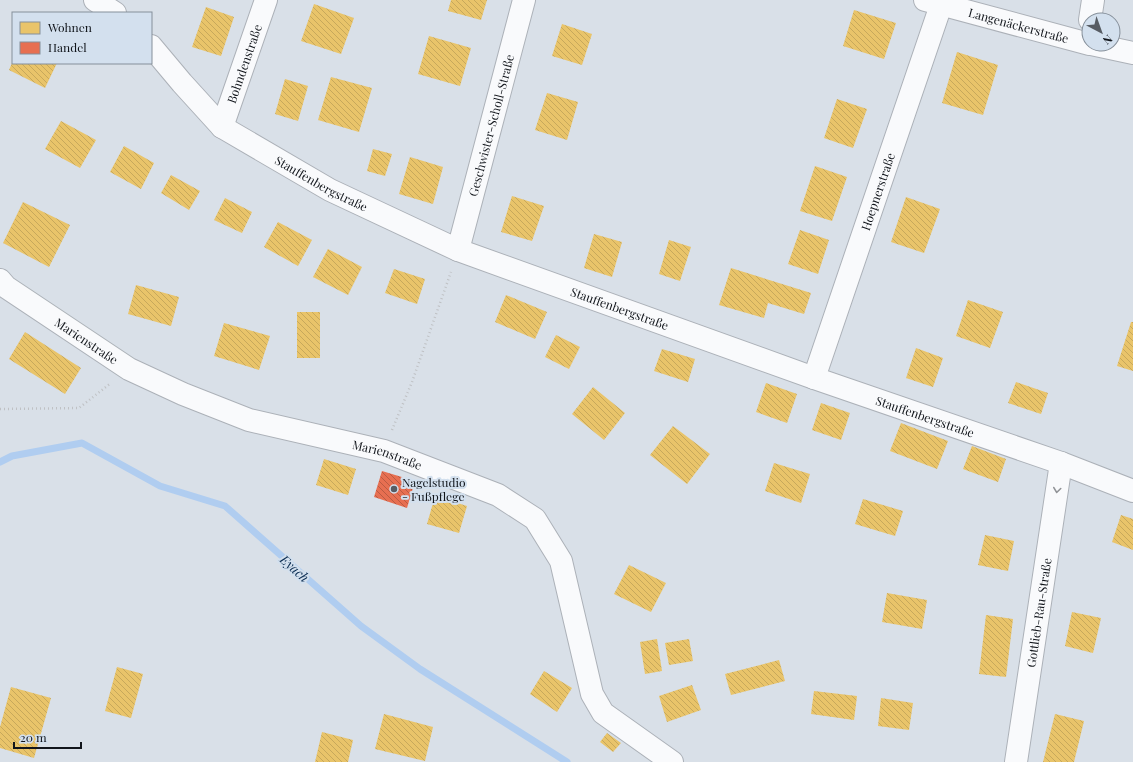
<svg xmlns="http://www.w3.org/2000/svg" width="1133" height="762" viewBox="0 0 1133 762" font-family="'Playfair Display',serif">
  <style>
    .homes { fill: url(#homes-back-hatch) }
    .shops { fill: url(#shops-back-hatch) }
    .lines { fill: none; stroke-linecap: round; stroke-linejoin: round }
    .stream { stroke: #b0cdf0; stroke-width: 7 }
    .street-casing { stroke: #acb1b8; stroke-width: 24 }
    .path { stroke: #bfc1c4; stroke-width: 2.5; stroke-dasharray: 1 3; stroke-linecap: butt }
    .street { stroke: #f9fafc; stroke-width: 22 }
    .oneway { stroke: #919397 }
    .poi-dot { fill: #575c63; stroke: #d3e0ee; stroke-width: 1.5 }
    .labels { text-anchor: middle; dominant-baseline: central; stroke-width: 4; stroke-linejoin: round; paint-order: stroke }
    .street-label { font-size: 12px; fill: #11151b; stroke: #d3e0ee }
    .poi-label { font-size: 12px; fill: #11151b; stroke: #d3e0ee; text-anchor: start }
    .water-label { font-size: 13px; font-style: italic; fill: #092b50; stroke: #d3e0ee }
  </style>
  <defs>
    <pattern id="homes-back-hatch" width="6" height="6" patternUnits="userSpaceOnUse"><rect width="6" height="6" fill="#e9c46a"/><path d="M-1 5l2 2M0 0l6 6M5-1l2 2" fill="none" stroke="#c7a85b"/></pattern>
    <pattern id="shops-back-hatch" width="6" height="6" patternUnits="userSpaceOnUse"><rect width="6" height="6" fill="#e76f51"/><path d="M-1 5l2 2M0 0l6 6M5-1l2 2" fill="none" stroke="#ba5a42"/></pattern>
  </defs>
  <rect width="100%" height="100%" fill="#d9e0e8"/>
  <path class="homes" d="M 451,0 L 487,0 L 481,20 L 448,11 Z
    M 314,4 L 354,18 L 341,54 L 301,41 Z
    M 206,7 L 234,17 L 221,56 L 192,47 Z
    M 854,10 L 896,23 L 884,59 L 843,46 Z
    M 562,24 L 592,34 L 582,65 L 552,56 Z
    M 429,36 L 471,48 L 460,86 L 418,74 Z
    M 957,52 L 998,65 L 983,115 L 942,103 Z
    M 12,63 L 57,63 L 45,88 L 9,70 Z
    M 331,77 L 372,88 L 359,132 L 318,120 Z
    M 285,79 L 308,86 L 298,121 L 275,114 Z
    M 547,93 L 578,102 L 567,140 L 535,130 Z
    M 837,99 L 867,109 L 853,148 L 824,138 Z
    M 61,121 L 96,140 L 80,168 L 45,149 Z
    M 124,146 L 154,163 L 141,189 L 110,172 Z
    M 373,149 L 392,154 L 385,176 L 367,171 Z
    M 410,157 L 443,167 L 433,204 L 399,194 Z
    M 815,166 L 847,177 L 832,221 L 800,211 Z
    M 171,175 L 200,191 L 189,210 L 161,193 Z
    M 512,196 L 544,206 L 532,241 L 501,232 Z
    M 906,197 L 940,209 L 924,253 L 891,242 Z
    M 225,198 L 252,212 L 242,233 L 214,220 Z
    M 23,202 L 70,225 L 49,267 L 3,243 Z
    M 278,222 L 312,240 L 298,266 L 264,247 Z
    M 800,230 L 829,240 L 818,274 L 788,264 Z
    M 594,234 L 622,242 L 612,277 L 584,268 Z
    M 669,240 L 691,247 L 680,281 L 659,274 Z
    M 328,249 L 362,267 L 348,295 L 313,277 Z
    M 731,268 L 811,293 L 804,314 L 768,303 L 764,318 L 719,305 Z
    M 394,269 L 425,279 L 417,304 L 385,293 Z
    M 136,285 L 179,297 L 171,326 L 128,314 Z
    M 506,295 L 547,312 L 535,339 L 495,322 Z
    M 968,300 L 1003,312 L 990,348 L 956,336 Z
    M 297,312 L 320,312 L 320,358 L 297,358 Z
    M 1131,322 L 1133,322 L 1133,371 L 1117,366 Z
    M 224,323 L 270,336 L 259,370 L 214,356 Z
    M 25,332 L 81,368 L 65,394 L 9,359 Z
    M 556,335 L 580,347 L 569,369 L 545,357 Z
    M 916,348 L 943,358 L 933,387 L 906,378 Z
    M 662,349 L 695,359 L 688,382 L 654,371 Z
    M 1016,382 L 1048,393 L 1041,414 L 1008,403 Z
    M 766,383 L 797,394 L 787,423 L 756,412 Z
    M 593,387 L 625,413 L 604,440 L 572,414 Z
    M 821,403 L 850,413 L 841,440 L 812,430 Z
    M 901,423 L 948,441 L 937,469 L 890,451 Z
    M 673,426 L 710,454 L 687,484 L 650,455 Z
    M 972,446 L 1006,459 L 998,482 L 963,469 Z
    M 324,459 L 356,469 L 348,495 L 316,485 Z
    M 774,463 L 810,474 L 801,503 L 765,491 Z
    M 435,496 L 467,506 L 459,533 L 427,524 Z
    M 863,499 L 903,511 L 895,536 L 855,524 Z
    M 1121,515 L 1133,519 L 1133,550 L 1112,542 Z
    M 985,535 L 1014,541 L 1008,571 L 978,565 Z
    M 629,565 L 666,583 L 651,612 L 614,594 Z
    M 887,593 L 927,600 L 922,629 L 882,622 Z
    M 1072,612 L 1101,618 L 1093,653 L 1065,646 Z
    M 986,615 L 1013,619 L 1006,677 L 979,674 Z
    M 657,639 L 662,671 L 645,674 L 640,642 Z
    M 689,639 L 693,661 L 669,665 L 665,643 Z
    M 779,660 L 785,681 L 731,695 L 725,674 Z
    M 117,667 L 143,674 L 131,718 L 105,711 Z
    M 544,671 L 572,688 L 557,712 L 530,694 Z
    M 692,685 L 701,710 L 667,722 L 659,696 Z
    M 11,687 L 51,698 L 34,758 L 0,748 L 0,727 Z
    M 814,691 L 857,696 L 854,720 L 811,714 Z
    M 881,698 L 913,703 L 909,730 L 878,726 Z
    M 384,714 L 433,727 L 425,761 L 375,749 Z
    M 1055,714 L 1084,721 L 1074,762 L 1043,762 Z
    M 322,732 L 353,740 L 348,762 L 315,762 Z
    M 607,733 L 621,743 L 613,752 L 600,742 Z"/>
  <path class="shops" d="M 382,471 L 415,481 L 407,508 L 374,497 Z"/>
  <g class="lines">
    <path class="stream" d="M 0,462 L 12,456 L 82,443 L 160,486 L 225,506 L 361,626 L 420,669 L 567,762"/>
    <defs>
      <g id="street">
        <path d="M 95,0 L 115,13"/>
        <path id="s1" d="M 925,0 L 1089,44"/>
        <path d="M 1090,20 L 1093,0"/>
        <path d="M 1091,44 L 1133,53"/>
        <path id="s2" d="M 151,46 L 182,83 L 222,127 L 330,190 L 458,250 L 814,378 L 1061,463 L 1133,491"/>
        <path id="s3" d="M 222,127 L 266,0"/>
        <path id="s4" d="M 458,250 L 524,0"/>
        <path id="s5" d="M 0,280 L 6,287 L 129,369 L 183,394 L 249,420 L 384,451 L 498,495 L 535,519 L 561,561 L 592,694 L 603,713 L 672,762"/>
        <path id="s6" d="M 814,378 L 941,5"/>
        <path id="s7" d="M 1016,762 L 1061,463"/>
      </g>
    </defs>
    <use href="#street" class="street-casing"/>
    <path class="path" d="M 0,409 L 79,408 L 111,383
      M 392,430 L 412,382 L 451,272"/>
    <use href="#street" class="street"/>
  </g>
  <defs><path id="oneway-chevron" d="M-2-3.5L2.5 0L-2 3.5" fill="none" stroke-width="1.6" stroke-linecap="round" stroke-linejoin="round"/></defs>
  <use class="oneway" href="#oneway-chevron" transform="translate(1057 490) rotate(98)"/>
  <circle class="poi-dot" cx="394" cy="489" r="4"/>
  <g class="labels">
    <g class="street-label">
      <text stroke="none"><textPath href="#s1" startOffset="97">Langenäckerstraße</textPath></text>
      <text stroke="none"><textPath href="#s3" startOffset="67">Bohndenstraße</textPath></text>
      <text stroke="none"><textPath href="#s4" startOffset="129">Geschwister-Scholl-Straße</textPath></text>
      <text stroke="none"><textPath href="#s2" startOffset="222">Stauffenbergstraße</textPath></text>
      <text stroke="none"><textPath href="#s6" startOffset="197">Hoepnerstraße</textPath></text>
      <text stroke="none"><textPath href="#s2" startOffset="546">Stauffenbergstraße</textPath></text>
      <text stroke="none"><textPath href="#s5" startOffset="106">Marienstraße</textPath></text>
      <text stroke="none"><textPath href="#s2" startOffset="870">Stauffenbergstraße</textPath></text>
      <text stroke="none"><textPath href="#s5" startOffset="430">Marienstraße</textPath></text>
      <text stroke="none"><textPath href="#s7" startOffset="151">Gottlieb-Rau-Straße</textPath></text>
    </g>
    <g class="poi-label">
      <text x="402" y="482">Nagelstudio<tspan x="402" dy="14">- Fußpflege</tspan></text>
    </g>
    <g class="water-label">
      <text transform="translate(295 568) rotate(42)">Eyach</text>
    </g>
  </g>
  <rect x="12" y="12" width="140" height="52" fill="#d3e0ee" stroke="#858f9a"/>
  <rect x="20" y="22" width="20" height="12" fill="#e9c46a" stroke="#858f9a"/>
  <text x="48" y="32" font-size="12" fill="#11151b">Wohnen</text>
  <rect x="20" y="42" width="20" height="12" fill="#e76f51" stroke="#858f9a"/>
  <text x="48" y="52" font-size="12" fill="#11151b">Handel</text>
  <g transform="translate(1101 32) rotate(139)"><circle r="19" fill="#d3e0ee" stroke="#858f9a"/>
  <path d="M0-3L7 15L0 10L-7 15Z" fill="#575c63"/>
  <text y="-6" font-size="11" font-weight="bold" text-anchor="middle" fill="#11151b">N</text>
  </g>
  <path d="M14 742v6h67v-6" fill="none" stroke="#11151b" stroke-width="2"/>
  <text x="20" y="742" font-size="12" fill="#11151b" stroke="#d3e0ee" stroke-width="3" paint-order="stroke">20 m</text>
</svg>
